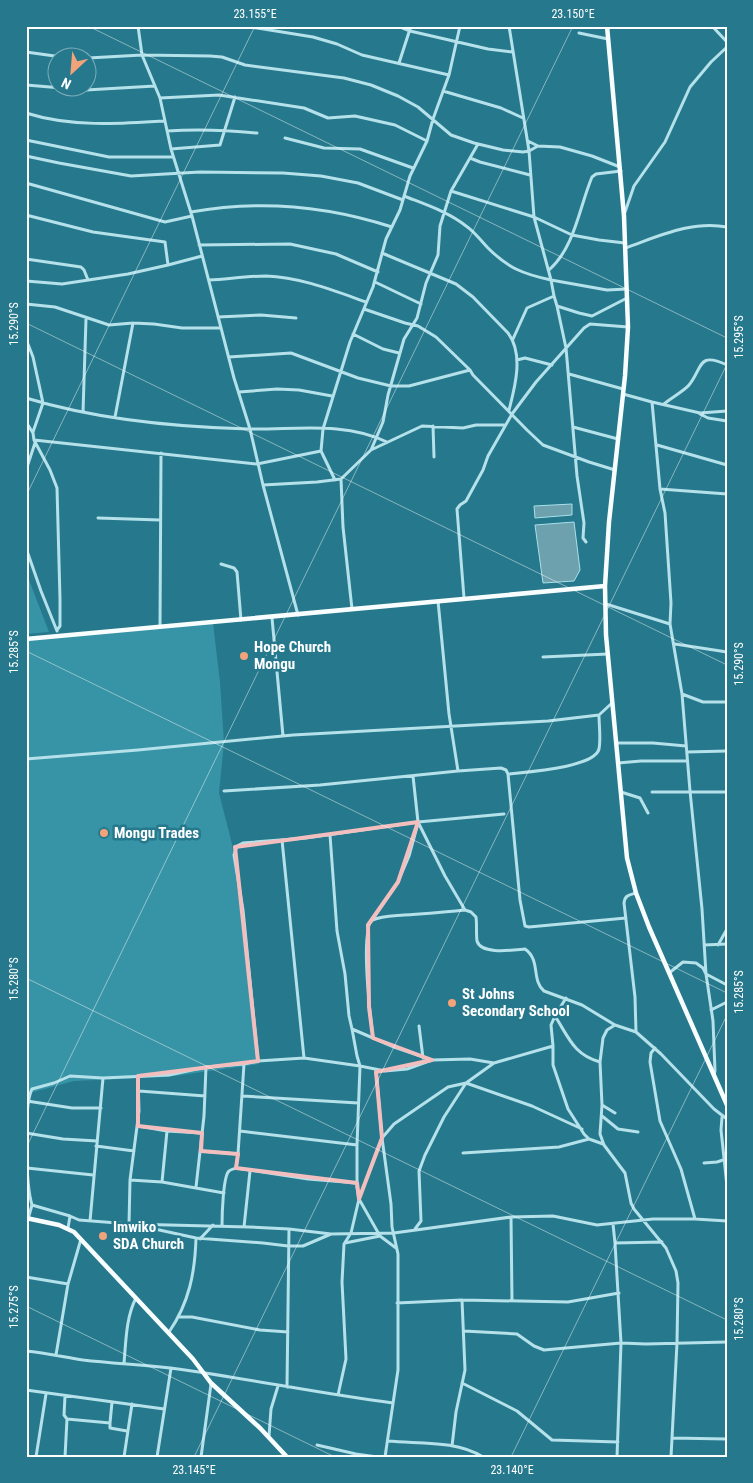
<svg xmlns="http://www.w3.org/2000/svg" width="753" height="1483" viewBox="0 0 753 1483" font-family="'Roboto Condensed',sans-serif">
  <style>
    .green { fill: #3793a6 }
    .water { fill: #6ca1ad; stroke: #a9e0eb }
    .lines { fill: none; stroke-linecap: round; stroke-linejoin: round }
    .minor { stroke: #b4e1ea; stroke-width: 3 }
    .major { stroke: #f8fdfe; stroke-width: 4.5 }
    .marked { fill: none; stroke: #f3bebe; stroke-width: 4; stroke-linejoin: round }
    .ticks { fill: none; stroke: #fff; stroke-width: 1; stroke-opacity: 0.45 }
    .poi-dot { fill: #f3a379; stroke: #26788c; stroke-width: 2 }
    .labels { text-anchor: middle; dominant-baseline: central; stroke-width: 5; stroke-linejoin: round; paint-order: stroke }
    .poi-label { font-size: 15px; font-weight: bold; fill: #fff; stroke: #26788c; text-anchor: start }
    .neatline { fill: none; stroke: #fff; stroke-width: 2 }
    .ticks-label { font-size: 12px; text-anchor: middle; fill: #fff }
  </style>
  <rect width="100%" height="100%" fill="#26788c"/>
  <path class="green" d="M 26,572 L 49,632 L 26,634 Z
    M 213,623 L 220,682 L 224,743 L 219,793 L 232,844 L 259,1064 L 167,1077 L 74,1081 L 26,1094 L 26,639 Z"/>
  <path class="water" d="M 572,504 L 572,515 L 535,518 L 534,506 Z
    M 574,522 L 580,570 L 574,581 L 543,583 L 535,525 Z"/>
  <g class="lines">
    <path class="minor" d="M 138,26 L 142,55 L 160,98 L 171,149 L 192,216 L 234,378 L 250,429 L 263,485 L 298,615
      M 244,26 L 313,37 L 337,44 L 362,55 L 449,75
      M 398,26 L 410,31 L 488,49 L 513,52
      M 509,26 L 529,151 L 534,217 L 551,280 L 607,290 L 627,289
      M 712,26 L 727,42
      M 579,33 L 608,39
      M 26,52 L 69,58
      M 88,58 L 142,55 L 210,56 L 222,57 L 245,65 L 344,78 L 371,85 L 398,96 L 418,107 L 451,135 L 474,143 L 503,150 L 523,152 L 529,151 L 538,146 L 560,147 L 592,156 L 620,167
      M 399,63 L 411,26
      M 26,85 L 86,90 L 155,86
      M 443,91 L 501,108 L 523,118
      M 160,98 L 219,95 L 304,108 L 328,118 L 355,116 L 395,125 L 427,141
      M 26,113 C 70,127 118,124 164,121
      M 167,131 C 197,129 226,130 257,133
      M 285,138 L 324,148 L 360,149 L 413,168
      M 26,140 L 109,157 L 173,157
      M 528,141 L 538,146
      M 171,149 L 220,145 L 235,97
      M 26,156 L 59,163 L 131,176 L 200,172 L 283,173 L 321,176 L 358,183 L 403,200
      M 470,158 L 480,162 L 530,175
      M 26,183 L 165,222 L 192,216
      M 451,191 L 534,217 L 572,235 L 599,240 L 625,243
      M 404,196 C 424,204 449,212 466,226 C 475,232 480,240 488,248 C 508,268 523,274 551,280 L 554,296 L 527,308 L 513,339
      M 191,212 C 258,200 327,206 392,227
      M 26,215 L 93,232 L 165,242 L 168,265 L 202,256
      M 624,215 L 634,186 L 665,142 L 690,87 L 711,62 L 727,47
      M 199,245 L 290,244 L 336,254 L 378,272
      M 625,248 C 657,237 692,220 727,227
      M 382,253 L 456,284 L 473,297 L 508,333 C 524,354 515,387 509,410
      M 26,259 L 81,267 L 84,270 L 88,280
      M 549,270 C 575,247 579,208 592,177 L 596,174 L 621,171
      M 209,280 C 228,279 247,276 266,276 C 300,277 335,291 366,302
      M 26,281 L 62,284 L 128,274 L 168,265
      M 375,282 L 421,304
      M 554,296 L 557,306
      M 26,304 L 55,307 L 109,325 L 133,323 L 154,324 L 182,328 L 220,328
      M 364,309 L 405,323 L 418,326 L 436,337 L 470,370 L 473,375 L 527,430 L 543,445 L 589,462 L 615,470
      M 218,317 L 261,315 L 296,318
      M 353,334 L 383,349 L 399,353
      M 26,339 L 33,357 L 43,403 L 33,432
      M 229,357 L 291,353 L 358,378 L 391,386 L 409,386 L 470,370
      M 517,360 L 525,358 L 552,365
      M 569,374 L 623,389
      M 239,392 L 277,389 L 299,390 L 332,396
      M 623,394 L 652,402 L 660,489 L 665,513 L 671,603 L 670,624 L 682,694 L 690,791 L 702,909 L 706,974 L 713,1021 L 715,1071 L 714,1075
      M 26,398 C 98,420 174,427 248,429 C 295,430 344,421 387,442
      M 652,402 L 700,413 L 727,411
      M 664,404 C 671,398 684,391 689,385 C 703,368 697,351 727,365
      M 83,412 L 86,319
      M 700,414 L 708,418 L 727,421
      M 115,417 L 133,323
      M 26,422 L 33,433 L 34,440 L 50,470 L 57,488 L 60,599 L 60,626 L 57,630
      M 433,426 L 434,457
      M 573,427 L 618,439
      M 34,440 L 257,464 L 321,451
      M 657,445 L 727,465
      M 371,450 L 383,422 L 388,395 L 404,339 L 417,318 L 426,283 L 438,255 L 440,226 L 451,191 L 478,144
      M 26,470 L 35,443
      M 341,479 L 343,527 L 352,609
      M 335,480 L 321,451 L 323,429 L 350,342 L 373,287 L 386,239 L 400,210 L 410,176 L 427,141 L 433,119 L 449,75 L 460,26
      M 263,485 L 317,482 L 341,479 L 371,450 L 422,426 L 463,428 L 476,425 L 504,425
      M 660,489 L 727,494
      M 98,518 L 160,520
      M 586,542 L 583,538 L 584,523 L 577,476 L 566,348 L 557,306 L 579,313 L 592,316 L 627,298
      M 26,548 L 41,591 L 57,631
      M 221,564 L 234,568 L 237,572 L 241,620
      M 464,598 L 457,509 L 460,505 L 466,501 L 483,470 L 488,456 L 512,414 L 536,382 L 584,328 L 590,324 L 628,327
      M 438,601 L 449,714 L 458,771
      M 606,604 L 670,624
      M 272,618 L 283,736
      M 160,627 L 161,453
      M 675,644 L 727,652
      M 543,657 L 608,654
      M 682,694 L 703,702 L 727,702
      M 616,743 L 653,743 L 686,746
      M 687,752 L 727,751
      M 26,759 L 138,750 L 293,735 L 548,721 L 599,715 L 612,703
      M 618,763 L 641,761 L 687,761
      M 508,774 C 525,772 594,768 599,749 C 601,739 599,725 599,715
      M 413,776 L 418,822 L 445,876 L 465,910
      M 224,791 L 320,785 L 458,771 L 501,768 L 506,770 L 508,774 L 520,900 L 525,926 L 529,927 L 626,918
      M 621,792 L 640,798 L 648,813
      M 652,792 L 727,792
      M 330,835 L 337,931 L 345,974 L 349,1016 L 352,1029 L 394,1047 L 432,1060 L 470,1059 L 494,1063
      M 282,840 L 304,1058
      M 372,920 L 398,882 L 409,856 L 418,823
      M 704,945 L 727,944
      M 718,945 L 727,929
      M 669,973 L 683,962 L 696,963 L 703,968 L 706,974 L 727,985
      M 566,998 L 555,1016 L 551,1025 L 553,1046 L 553,1065 L 568,1109 L 584,1134 L 589,1139 L 603,1144
      M 711,1010 L 727,1002
      M 555,1016 C 569,1038 574,1055 600,1062
      M 615,1025 L 607,1030 L 603,1038 L 600,1062 L 602,1105 L 600,1134 L 604,1145 L 625,1173 L 631,1203 L 634,1209 L 666,1248 L 676,1271 L 678,1283 L 677,1343 L 671,1457
      M 419,1026 L 423,1058
      M 636,1032 L 635,997 L 624,903 C 625,895 629,895 636,893
      M 373,1038 C 371,1021 359,927 373,920 C 381,916 394,916 404,915 C 424,914 445,912 465,910 L 471,912 L 476,917 C 477,924 476,933 477,941 C 481,955 513,950 525,949 C 541,960 531,980 544,991 L 582,1005 L 615,1025 L 636,1032 L 661,1054 L 714,1109 L 727,1119
      M 655,1048 L 651,1053 L 650,1062 L 660,1121 L 681,1169 L 695,1219
      M 258,1061 L 243,910 L 234,855 L 237,846 L 243,843 L 306,838 L 418,822 L 504,814
      M 376,1070 L 382,1138 L 391,1204 L 392,1227 L 398,1254 L 398,1370 L 385,1457
      M 138,1076 L 139,1111 L 130,1180 L 129,1224 L 249,1227 L 289,1229 L 331,1234 L 394,1233 L 511,1217 L 553,1216 L 597,1225 L 653,1219 L 695,1219 L 727,1221
      M 139,1091 L 205,1096
      M 243,1096 L 358,1103
      M 27,1101 L 72,1108 L 101,1108
      M 602,1105 L 615,1113
      M 602,1116 L 618,1129 L 638,1132
      M 722,1117 L 721,1130 L 727,1186
      M 138,1126 L 167,1131 L 202,1133
      M 240,1131 L 357,1145
      M 26,1133 L 63,1139 L 97,1141
      M 96,1146 L 134,1151
      M 201,1151 L 238,1154 L 244,1064
      M 463,1153 L 559,1147 L 589,1139
      M 704,1163 L 717,1162 L 723,1160
      M 27,1168 L 93,1175
      M 236,1168 L 238,1154
      M 130,1180 L 162,1182 L 224,1193
      M 162,1182 L 167,1131
      M 196,1187 L 204,1116 L 206,1067
      M 70,1216 L 32,1205 C 26,1185 23,1107 32,1089 L 54,1083 L 70,1076 L 103,1078 L 169,1075 L 206,1067 L 244,1064 L 258,1061 L 304,1058 L 360,1066 L 385,1071 L 407,1069 L 432,1060
      M 511,1217 L 512,1301
      M 28,1219 L 32,1205
      M 90,1221 L 103,1078
      M 613,1224 L 615,1243
      M 141,1226 L 196,1238 L 263,1243 L 288,1246 L 303,1246 L 331,1234
      M 222,1226 C 222,1216 223,1176 229,1171 C 231,1169 234,1169 236,1168 L 308,1179 L 357,1183
      M 244,1227 L 250,1171
      M 68,1228 L 70,1216 L 79,1220 L 130,1224
      M 415,1229 L 421,1221 L 419,1171 L 425,1155 L 444,1117 L 466,1083 L 494,1063 L 553,1046
      M 200,1239 L 213,1225
      M 345,1243 L 380,1236
      M 396,1248 L 380,1236 L 359,1199 L 382,1138 L 394,1124 L 448,1087 L 466,1083 L 532,1106 L 582,1129
      M 26,1277 L 68,1284
      M 397,1303 L 462,1300 L 568,1302 L 619,1293
      M 179,1317 L 192,1317 L 260,1330 L 288,1332
      M 464,1331 L 517,1334 L 534,1346 L 544,1350 L 621,1343 L 646,1344 L 727,1342
      M 169,1332 C 189,1303 195,1273 196,1238
      M 26,1351 C 45,1353 64,1357 83,1360 C 117,1364 151,1365 185,1370 C 255,1380 323,1394 393,1403
      M 56,1355 L 68,1284 L 81,1239
      M 124,1363 C 126,1341 126,1317 136,1298
      M 462,1383 L 517,1411 L 552,1440 L 618,1442
      M 287,1387 L 289,1229
      M 26,1390 L 164,1409
      M 338,1395 L 346,1359 L 342,1282 L 344,1244 L 351,1233 L 359,1199 L 357,1187 L 357,1145 L 360,1066 L 357,1056 L 352,1029
      M 65,1396 L 64,1415 L 67,1419
      M 110,1423 L 110,1428 L 127,1431
      M 269,1436 L 271,1409 L 278,1386
      M 672,1438 L 727,1439
      M 388,1441 C 419,1444 456,1440 483,1457
      M 317,1445 L 356,1454 L 377,1457
      M 452,1446 L 456,1412 L 465,1370 L 462,1300
      M 36,1457 L 46,1394
      M 65,1457 L 67,1419 L 110,1423 L 112,1402
      M 124,1457 L 132,1404
      M 157,1457 L 171,1368
      M 201,1457 L 211,1384
      M 617,1457 L 621,1343 L 615,1243 L 662,1242"/>
    <path class="major" d="M 607,26 L 624,216 L 628,327 L 625,376 L 609,522 L 605,586 L 606,635 L 627,858 L 636,893 L 649,927 L 727,1105
      M 26,639 L 605,586
      M 26,1218 L 59,1225 L 74,1232 L 193,1359 L 211,1383 L 260,1428 L 287,1457"/>
  </g>
  <path class="marked" d="M 418,822 L 398,882 L 368,925 L 369,1007 L 373,1038 L 432,1060 L 376,1072 L 382,1138 L 359,1199 L 357,1183 L 236,1168 L 238,1154 L 201,1151 L 202,1133 L 138,1126 L 138,1076 L 258,1061 L 235,847 Z"/>
  <path class="ticks" d="M 88,26 L 727,338M 26,323 L 727,665M 26,496 L 255,26M 26,651 L 727,993M 26,978 L 727,1320M 26,1148 L 573,26M 26,1306 L 335,1457M 194,1457 L 727,364M 511,1457 L 727,1015"/>
  <g class="poi-dot">
    <circle cx="244" cy="656" r="5"/>
    <circle cx="104" cy="833" r="5"/>
    <circle cx="452" cy="1003" r="5"/>
    <circle cx="103" cy="1236" r="5"/>
  </g>
  <g class="labels">
    <g class="poi-label">
      <text x="254" y="647">Hope Church<tspan x="254" dy="17">Mongu</tspan></text>
      <text x="114" y="833">Mongu Trades</text>
      <text x="462" y="994">St Johns<tspan x="462" dy="17">Secondary School</tspan></text>
      <text x="113" y="1227">Imwiko<tspan x="113" dy="17">SDA Church</tspan></text>
    </g>
  </g>
  <rect width="753" height="1483" fill="none" stroke="#26788c" stroke-width="55"/>
  <g transform="translate(72 72) rotate(206)"><circle r="24" fill="#26788c" stroke="#7daeba"/>
  <path d="M0-4L9 19L0 12L-9 19Z" fill="#f3a379"/>
  <text y="-8" font-size="14" font-weight="bold" text-anchor="middle" fill="#ffffff">N</text>
  </g>
  <rect x="28" y="28" width="698" height="1428" class="neatline"/>
  <g class="ticks-label">
    <text x="255" y="18">23.155°E</text>
    <text x="573" y="18">23.150°E</text>
    <text transform="translate(14 324) rotate(-90)" y="4">15.290°S</text>
    <text transform="translate(739 337) rotate(-90)" y="4">15.295°S</text>
    <text transform="translate(14 652) rotate(-90)" y="4">15.285°S</text>
    <text transform="translate(739 664) rotate(-90)" y="4">15.290°S</text>
    <text transform="translate(14 979) rotate(-90)" y="4">15.280°S</text>
    <text transform="translate(739 992) rotate(-90)" y="4">15.285°S</text>
    <text transform="translate(14 1307) rotate(-90)" y="4">15.275°S</text>
    <text transform="translate(739 1319) rotate(-90)" y="4">15.280°S</text>
    <text x="194" y="1474">23.145°E</text>
    <text x="512" y="1474">23.140°E</text>
  </g>
</svg>
